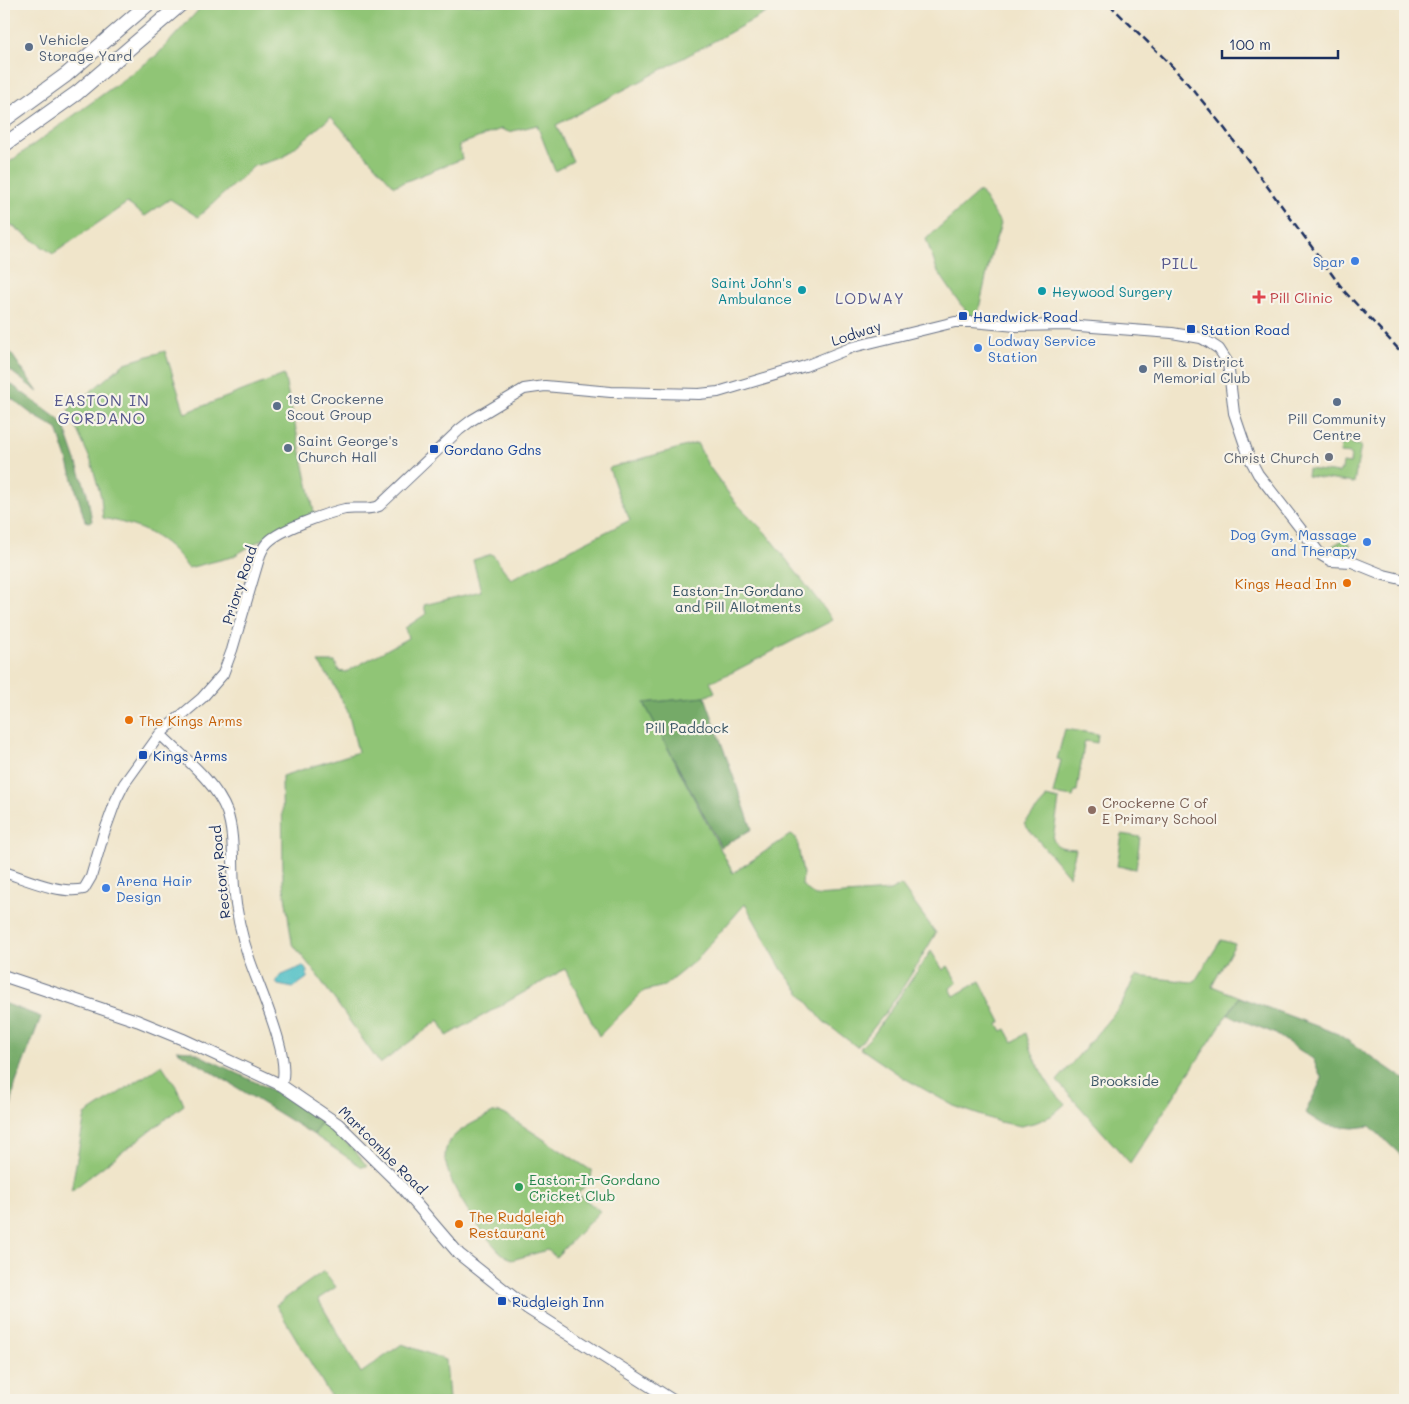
<svg xmlns="http://www.w3.org/2000/svg" width="1409" height="1404" viewBox="0 0 1409 1404" font-family="Mali,sans-serif">
  <style>
    .green { fill: #90c576; stroke: #567a6a }
    .forest { fill: #74aa67; stroke: #486c62 }
    .water { fill: #51c0c6; stroke: #367892 }
    .lines { fill: none; stroke-linecap: round; stroke-linejoin: round }
    .secondary-casing { stroke: #666f84; stroke-width: 12 }
    .primary-casing { stroke: #666f84; stroke-width: 13 }
    .highway-casing { stroke: #666f84; stroke-width: 16 }
    .secondary { stroke: #fff; stroke-width: 10 }
    .primary { stroke: #fff; stroke-width: 11 }
    .highway { stroke: #fff; stroke-width: 14 }
    .rail { stroke: #1b2f5e; stroke-width: 2.5; stroke-dasharray: 8 4; stroke-linecap: butt }
    .service-dot { fill: #5c6f8a; stroke: #f7f3e8; stroke-width: 2 }
    .shop-dot { fill: #3f7fe0; stroke: #f7f3e8; stroke-width: 2 }
    .culture-dot { fill: #0f9aa8; stroke: #f7f3e8; stroke-width: 2 }
    .health-dot { fill: #e0444e; stroke: #f7f3e8; stroke-width: 2 }
    .transit-dot { fill: #1a4fb4; stroke: #f7f3e8; stroke-width: 2 }
    .worship-dot { fill: #6b7280; stroke: #f7f3e8; stroke-width: 2 }
    .food-dot { fill: #e8710a; stroke: #f7f3e8; stroke-width: 2 }
    .education-dot { fill: #8d6e63; stroke: #f7f3e8; stroke-width: 2 }
    .leisure-dot { fill: #2e9e5b; stroke: #f7f3e8; stroke-width: 2 }
    .labels { text-anchor: middle; dominant-baseline: central; stroke-width: 4.5; stroke-linejoin: round; paint-order: stroke }
    .service-label { font-size: 14px; fill: #4e5e75; stroke: #f7f3e8; text-anchor: start }
    .shop-label { font-size: 14px; fill: #366cbe; stroke: #f7f3e8; text-anchor: end }
    .culture-label { font-size: 14px; fill: #0d838f; stroke: #f7f3e8; text-anchor: end }
    .health-label { font-size: 14px; fill: #be3a42; stroke: #f7f3e8; text-anchor: start }
    .transit-label { font-size: 14px; fill: #164399; stroke: #f7f3e8; text-anchor: start }
    .street-label { font-size: 14px; fill: #1b2f5e; stroke: #f7f3e8 }
    .worship-label { font-size: 14px; fill: #5b616d; stroke: #f7f3e8; text-anchor: end }
    .food-label { font-size: 14px; fill: #c56008; stroke: #f7f3e8; text-anchor: start }
    .park-label { font-size: 14px; fill: #385464; stroke: #f7f3e8 }
    .education-label { font-size: 14px; fill: #785e54; stroke: #f7f3e8; text-anchor: start }
    .leisure-label { font-size: 14px; fill: #27864d; stroke: #f7f3e8; text-anchor: start }
    .neighbourhood-label { font-size: 15px; letter-spacing: 1px; fill: #57598e; stroke: #f7f3e8 }
    .quarter-label { font-size: 16px; letter-spacing: 1px; fill: #57598e; stroke: #f7f3e8 }
  </style>
  <rect width="100%" height="100%" fill="#f7f3e8"/>
  <filter id="ink" filterUnits="userSpaceOnUse"><feTurbulence type="fractalNoise" baseFrequency=".02" numOctaves="2"/><feDisplacementMap in="SourceGraphic" scale="10" xChannelSelector="R" yChannelSelector="G"/><feConvolveMatrix kernelMatrix="1 2 1 2 8 2 1 2 1" color-interpolation-filters="sRGB"/></filter>
  <filter id="wash" filterUnits="userSpaceOnUse"><feTurbulence type="fractalNoise" baseFrequency=".0096" numOctaves="4" result="noise"/><feDisplacementMap in="SourceGraphic" scale="20" xChannelSelector="R" yChannelSelector="G"/><feGaussianBlur stdDeviation="1.12" result="paint"/><feColorMatrix in="noise" values="0 0 0 0 0 0 0 0 0 0 0 0 0 0 0 0 0 1.4 0 .05"/><feComposite in="paint" operator="in"/></filter>
  <g filter="url(#wash)">
    <rect width="100%" height="100%" fill="#f0e5ca"/>
    <path class="green" d="M 204,4 L 782,4 L 641,81 L 556,125 L 573,161 L 555,171 L 537,125 L 509,132 L 501,129 L 459,145 L 462,159 L 394,186 L 331,117 L 282,158 L 254,166 L 198,217 L 170,199 L 145,216 L 127,203 L 53,254 L 4,220 L 4,166 L 157,55 Z
      M 980,191 L 1001,224 L 992,251 L 978,313 L 975,316 L 968,317 L 963,314 L 965,309 L 961,305 L 937,270 L 926,239 Z
      M 165,351 L 185,413 L 284,375 L 315,516 L 271,534 L 232,557 L 188,568 C 166,535 139,526 103,518 L 101,497 L 91,461 L 68,410 L 125,363 Z
      M 1342,441 L 1361,446 L 1354,483 L 1307,476 L 1308,469 L 1339,473 L 1340,470 L 1342,470 L 1343,463 L 1350,464 L 1351,454 L 1340,453 Z
      M 697,443 L 708,465 L 735,502 L 765,532 L 833,620 L 733,672 L 710,682 L 715,692 L 705,697 L 644,703 L 733,873 L 790,835 L 794,836 L 797,840 L 803,874 L 802,885 L 815,896 L 890,891 L 901,885 L 936,933 C 913,972 889,1013 857,1047 L 823,1021 L 782,970 L 745,904 L 696,960 L 664,986 L 644,991 L 599,1036 L 565,969 L 447,1036 L 439,1020 L 380,1064 L 317,975 L 292,943 L 283,882 L 282,776 L 358,752 L 348,712 L 333,683 L 318,662 L 335,662 L 339,671 L 346,672 L 408,638 L 405,628 L 426,614 L 424,605 L 481,591 L 473,560 L 492,554 L 511,579 L 630,520 L 618,494 L 609,468 Z
      M 1346,538 L 1357,556 L 1335,555 L 1324,551 Z
      M 1065,729 L 1098,734 L 1097,743 L 1085,741 L 1084,744 L 1077,791 L 1075,791 L 1073,797 L 1053,794 L 1061,760 L 1057,759 Z
      M 1046,797 L 1059,800 L 1053,839 C 1056,849 1067,848 1076,849 L 1069,876 L 1024,824 L 1045,800 Z
      M 1122,834 L 1140,837 L 1136,869 L 1117,866 Z
      M 1221,940 L 1235,944 L 1212,986 L 1239,997 L 1130,1163 L 1057,1081 L 1122,1004 L 1134,978 L 1137,976 L 1191,982 L 1195,981 Z
      M 931,951 L 943,970 L 948,966 L 957,982 L 950,988 L 954,996 L 980,981 L 1001,1022 L 998,1024 L 1002,1031 L 1006,1029 L 1013,1042 L 1026,1033 C 1033,1059 1046,1085 1065,1104 L 1051,1116 L 1037,1122 L 1021,1126 L 999,1122 L 954,1106 L 904,1078 L 860,1048 L 874,1034 Z
      M 162,1065 L 177,1088 L 184,1105 L 71,1191 L 85,1115 Z
      M 499,1112 L 508,1116 L 592,1171 L 591,1179 L 578,1194 L 600,1211 L 556,1257 L 547,1250 L 512,1260 C 508,1257 503,1255 499,1251 C 482,1233 435,1171 447,1146 C 454,1130 478,1121 493,1113 Z
      M 321,1121 L 354,1150 L 367,1166 L 362,1167 L 314,1135 Z
      M 324,1271 L 336,1287 L 318,1299 L 361,1373 L 402,1344 L 446,1360 L 449,1400 L 333,1400 L 276,1305 Z"/>
    <path class="forest" d="M 4,340 L 8,349 L 38,392 L 4,366 Z
      M 4,379 L 58,419 L 64,426 L 87,493 L 92,521 L 88,522 L 85,521 L 67,459 L 57,429 L 33,415 L 4,393 Z
      M 705,697 L 752,829 L 721,847 L 644,703 Z
      M 1239,997 L 1338,1034 L 1404,1079 L 1405,1078 L 1405,1159 L 1370,1126 L 1353,1128 L 1324,1125 L 1305,1113 L 1322,1079 L 1313,1059 L 1274,1033 L 1228,1015 Z
      M 4,1003 L 41,1017 L 15,1085 L 4,1148 Z
      M 176,1050 L 191,1051 L 274,1091 L 321,1121 L 314,1135 Z"/>
    <path class="water" d="M 303,966 L 307,971 L 307,978 L 293,988 L 278,985 L 276,982 L 280,976 Z"/>
  </g>
  <g filter="url(#ink)">
    <g class="lines">
      <defs>
        <path id="secondary" d="M 160,734 C 182,756 216,782 227,812 C 235,836 232,861 234,887 C 236,911 241,935 249,958 C 258,986 293,1059 281,1085
          M 4,872 C 26,879 61,895 84,889 L 91,877 L 104,833 L 116,800 L 124,784 L 160,734 L 171,724 L 202,698 L 223,674 L 232,650 L 260,555 C 262,550 264,546 268,542 C 281,529 327,513 345,509 C 357,507 368,511 379,506 L 459,430 L 472,420 L 524,389 L 545,386 L 611,392 L 699,394 L 718,392 L 805,366 L 853,347 L 955,322 L 972,322 L 1016,326 L 1066,325 L 1172,333 L 1201,338 L 1210,343 L 1219,349 L 1228,363 L 1234,413 L 1249,457 L 1258,474 L 1321,555 L 1331,561 L 1352,562 L 1384,575 L 1405,580"/>
        <path id="primary" d="M 4,976 L 138,1021 L 182,1039 L 281,1085 L 338,1124 L 399,1184 L 459,1254 L 527,1308 L 672,1400"/>
        <path id="highway" d="M 4,120 L 66,75 L 148,4
          M 4,145 L 77,93 L 181,4"/>
      </defs>
      <use href="#secondary" class="secondary-casing"/>
      <use href="#primary" class="primary-casing"/>
      <use href="#highway" class="highway-casing"/>
      <use href="#secondary" class="secondary"/>
      <use href="#primary" class="primary"/>
      <use href="#highway" class="highway"/>
      <path class="rail" d="M 1109,4 L 1169,63 L 1195,92 L 1225,129 L 1345,292 L 1405,356"/>
    </g>
  </g>
  <g class="service-dot">
    <circle cx="29" cy="47" r="5"/>
    <circle cx="1143" cy="369" r="5"/>
    <circle cx="1337" cy="402" r="5"/>
    <circle cx="277" cy="406" r="5"/>
    <circle cx="288" cy="448" r="5"/>
  </g>
  <g class="shop-dot">
    <circle cx="1355" cy="261" r="5"/>
    <circle cx="978" cy="348" r="5"/>
    <circle cx="1367" cy="542" r="5"/>
    <circle cx="106" cy="888" r="5"/>
  </g>
  <g class="culture-dot">
    <circle cx="802" cy="290" r="5"/>
    <circle cx="1042" cy="291" r="5"/>
  </g>
  <path class="health-dot" d="M1256.5 289.5h5v5h5v5h-5v5h-5v-5h-5v-5h5z"/>
  <g class="transit-dot">
    <rect x="958" y="311" width="10" height="10" rx="2.5"/>
    <rect x="1186" y="324" width="10" height="10" rx="2.5"/>
    <rect x="429" y="444" width="10" height="10" rx="2.5"/>
    <rect x="138" y="750" width="10" height="10" rx="2.5"/>
    <rect x="497" y="1296" width="10" height="10" rx="2.5"/>
  </g>
  <circle class="worship-dot" cx="1329" cy="457" r="5"/>
  <g class="food-dot">
    <circle cx="1347" cy="583" r="5"/>
    <circle cx="129" cy="720" r="5"/>
    <circle cx="459" cy="1224" r="5"/>
  </g>
  <circle class="education-dot" cx="1092" cy="810" r="5"/>
  <circle class="leisure-dot" cx="519" cy="1187" r="5"/>
  <g class="labels">
    <g class="service-label">
      <text x="39" y="39">Vehicle<tspan x="39" dy="16">Storage Yard</tspan></text>
      <text x="1153" y="361">Pill &amp; District<tspan x="1153" dy="16">Memorial Club</tspan></text>
      <text x="287" y="398">1st Crockerne<tspan x="287" dy="16">Scout Group</tspan></text>
      <text x="1337" y="418" text-anchor="middle">Pill Community<tspan x="1337" dy="16">Centre</tspan></text>
      <text x="298" y="440">Saint George's<tspan x="298" dy="16">Church Hall</tspan></text>
    </g>
    <g class="shop-label">
      <text x="1345" y="261">Spar</text>
      <text x="988" y="340" text-anchor="start">Lodway Service<tspan x="988" dy="16">Station</tspan></text>
      <text x="1357" y="534">Dog Gym, Massage<tspan x="1357" dy="16">and Therapy</tspan></text>
      <text x="116" y="880" text-anchor="start">Arena Hair<tspan x="116" dy="16">Design</tspan></text>
    </g>
    <g class="culture-label">
      <text x="792" y="282">Saint John's<tspan x="792" dy="16">Ambulance</tspan></text>
      <text x="1052" y="291" text-anchor="start">Heywood Surgery</text>
    </g>
    <g class="health-label">
      <text x="1270" y="297">Pill Clinic</text>
    </g>
    <g class="transit-label">
      <text x="973" y="316">Hardwick Road</text>
      <text x="1201" y="329">Station Road</text>
      <text x="444" y="449">Gordano Gdns</text>
      <text x="153" y="755">Kings Arms</text>
      <text x="512" y="1301">Rudgleigh Inn</text>
    </g>
    <g class="street-label">
      <text transform="translate(856 333) rotate(-18)">Lodway</text>
      <text transform="translate(239 585) rotate(-72)">Priory Road</text>
      <text transform="translate(220 872) rotate(-96)">Rectory Road</text>
      <text transform="translate(383 1150) rotate(45)">Martcombe Road</text>
    </g>
    <g class="worship-label">
      <text x="1319" y="457">Christ Church</text>
    </g>
    <g class="food-label">
      <text x="1337" y="583" text-anchor="end">Kings Head Inn</text>
      <text x="139" y="720">The Kings Arms</text>
      <text x="469" y="1216">The Rudgleigh<tspan x="469" dy="16">Restaurant</tspan></text>
    </g>
    <g class="park-label">
      <text x="738" y="590">Easton-In-Gordano<tspan x="738" dy="16">and Pill Allotments</tspan></text>
      <text x="687" y="727">Pill Paddock</text>
      <text x="1125" y="1080">Brookside</text>
    </g>
    <g class="education-label">
      <text x="1102" y="802">Crockerne C of<tspan x="1102" dy="16">E Primary School</tspan></text>
    </g>
    <g class="leisure-label">
      <text x="529" y="1179">Easton-In-Gordano<tspan x="529" dy="16">Cricket Club</tspan></text>
    </g>
    <g class="neighbourhood-label">
      <text x="870" y="298">LODWAY</text>
    </g>
    <g class="quarter-label">
      <text x="1180" y="262">PILL</text>
      <text x="102" y="399">EASTON IN<tspan x="102" dy="18">GORDANO</tspan></text>
    </g>
  </g>
  <rect width="1409" height="1404" fill="none" stroke="#f7f3e8" stroke-width="20"/>
  <path d="M1222 50v8h116v-8" fill="none" stroke="#1b2f5e" stroke-width="2.5"/>
  <text x="1229" y="50" font-size="15" fill="#1b2f5e" stroke="#f7f3e8" stroke-width="4" paint-order="stroke">100 m</text>
</svg>
